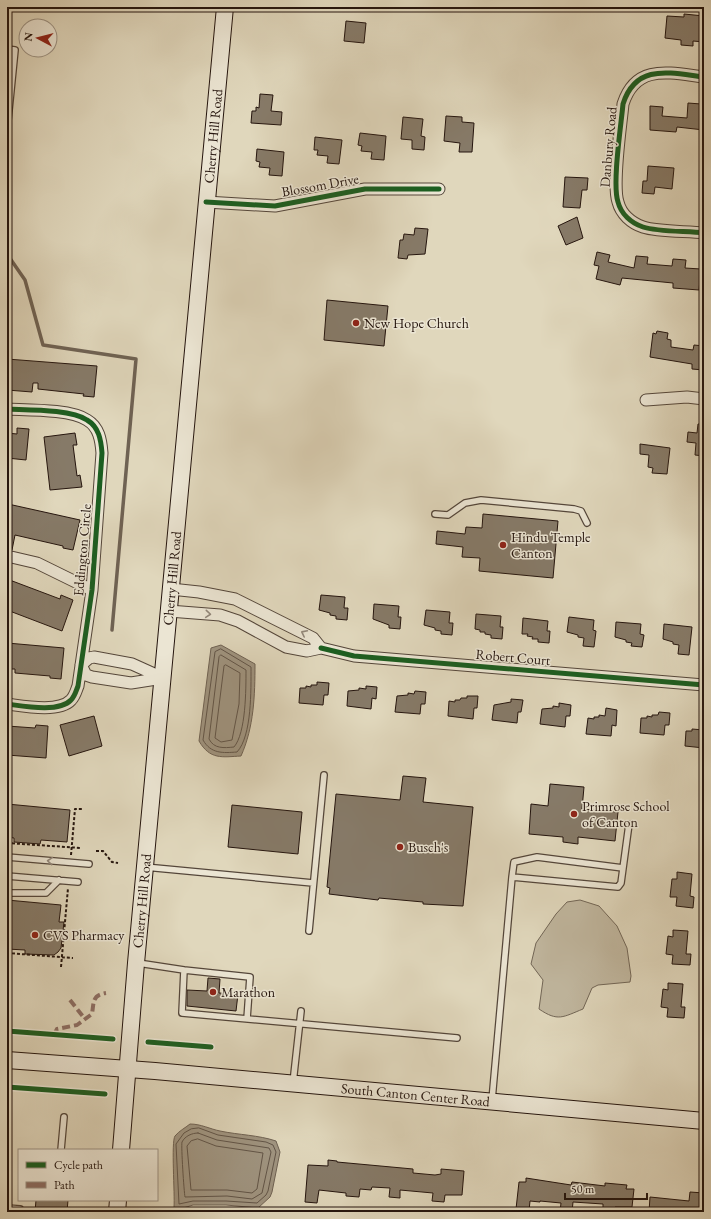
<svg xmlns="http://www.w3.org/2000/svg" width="711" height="1219" viewBox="0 0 711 1219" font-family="'EB Garamond',serif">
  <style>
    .green { fill: #c0b69e; stroke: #726656 }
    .water { fill: #a09581; stroke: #6f6253 }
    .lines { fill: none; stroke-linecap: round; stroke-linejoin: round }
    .shore { stroke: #625548; stroke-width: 1 }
    .stream { stroke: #6f6253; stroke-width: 3.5 }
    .building { fill: #867a68; stroke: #25150e }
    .lane-casing { stroke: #54463a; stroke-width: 8 }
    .street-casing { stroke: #54463a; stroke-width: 13 }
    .secondary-casing { stroke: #25150e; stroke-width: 18 }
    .path { stroke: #25150e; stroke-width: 2; stroke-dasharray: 3 2; stroke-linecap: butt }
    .lane { stroke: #ebe5d3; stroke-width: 5.5 }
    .street { stroke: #ebe5d3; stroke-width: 11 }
    .secondary { stroke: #ebe5d3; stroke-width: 16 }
    .quiet { stroke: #8d6e63; stroke-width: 4; stroke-dasharray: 8 4; stroke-linecap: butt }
    .cycleway-casing { stroke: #ebe5d3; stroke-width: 8 }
    .cycleway { stroke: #1b5e20; stroke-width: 5 }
    .oneway { stroke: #92877a }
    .poi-dot { fill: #8f2418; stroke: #ebe5d3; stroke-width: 1.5 }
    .labels { text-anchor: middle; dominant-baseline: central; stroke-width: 3; stroke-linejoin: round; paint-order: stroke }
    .street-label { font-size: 14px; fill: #25150e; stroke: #ebe5d3 }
    .poi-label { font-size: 14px; fill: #25150e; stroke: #ebe5d3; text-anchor: start }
  </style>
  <rect width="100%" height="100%" fill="#e0d7bc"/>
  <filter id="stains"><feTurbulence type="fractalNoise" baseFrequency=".005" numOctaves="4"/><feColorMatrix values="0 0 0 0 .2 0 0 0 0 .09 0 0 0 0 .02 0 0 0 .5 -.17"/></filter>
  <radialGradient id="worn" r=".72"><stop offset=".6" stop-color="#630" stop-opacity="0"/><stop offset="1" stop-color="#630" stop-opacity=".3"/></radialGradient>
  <path class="green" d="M 580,900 L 599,906 L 617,926 L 627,948 L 631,976 L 630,982 L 598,985 L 592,988 L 583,1009 C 563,1017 558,1022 539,1009 L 543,980 L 531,964 L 536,943 L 556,914 L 567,902 Z"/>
  <path class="water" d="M 221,645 L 255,664 C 255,695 254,727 241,756 C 222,757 210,760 199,741 L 211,648 Z
    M 190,1124 C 201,1124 210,1129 220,1131 C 239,1135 258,1135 276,1141 L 280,1152 L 272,1192 L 270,1197 L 258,1208 L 226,1205 L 193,1205 L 177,1210 L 174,1207 C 175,1194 171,1142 175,1136 C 179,1131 185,1128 190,1124 Z"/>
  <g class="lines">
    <path class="shore" d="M 221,649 L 251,667 C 251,689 252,736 237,752 C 223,753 211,754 203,740 L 215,652 Z
      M 221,655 L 246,670 C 246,689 246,733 234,747 C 224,748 214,749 209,739 L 219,657 Z
      M 226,665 L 240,673 L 239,704 L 232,740 L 221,742 L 215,738 L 224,666 Z
      M 199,1128 L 218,1135 L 266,1142 L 273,1145 L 276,1152 L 268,1191 L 266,1195 L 257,1203 L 226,1201 L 193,1201 L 179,1204 L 176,1144 L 184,1133 L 191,1129 Z
      M 198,1133 L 217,1140 L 269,1148 L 271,1152 L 262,1193 L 252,1199 L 227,1196 L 185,1197 C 184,1192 181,1146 182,1142 C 185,1136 192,1133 198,1133 Z
      M 198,1139 L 216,1146 L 263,1153 L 257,1189 L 252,1193 L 227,1190 L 191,1190 L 187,1146 L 191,1141 Z"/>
    <path class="stream" d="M 7,254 L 25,280 L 43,345 L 136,359 L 112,630"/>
  </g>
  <path class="building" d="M 684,14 L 704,16 L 704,42 L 693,41 L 693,46 L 681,45 L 681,40 L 665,38 L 667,16 L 684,17 Z
    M 346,21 L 366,23 L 364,43 L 344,41 Z
    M 260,94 L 273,95 L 271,111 L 282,112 L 281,125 L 251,123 L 252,111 L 256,111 L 256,107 L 259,108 Z
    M 688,103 L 701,104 L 700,109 L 704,109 L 704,130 L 677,127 L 676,132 L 650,130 L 650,106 L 663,107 L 662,116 L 687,118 Z
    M 446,116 L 462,117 L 462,122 L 474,123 L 472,152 L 459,152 L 460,143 L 444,141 Z
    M 403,117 L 423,119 L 421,136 L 425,137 L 424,150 L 412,149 L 412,140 L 401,139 Z
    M 360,133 L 386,136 L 384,160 L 371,159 L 372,152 L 361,151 L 362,146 L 358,145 Z
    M 315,137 L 342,140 L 339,164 L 327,163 L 328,156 L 317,155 L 318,150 L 314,150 Z
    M 257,149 L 284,152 L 282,176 L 269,175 L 270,168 L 259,167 L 260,162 L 256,161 Z
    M 648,166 L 674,168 L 672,189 L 655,187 L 654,194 L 642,193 L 643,181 L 647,181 Z
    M 565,177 L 588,178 L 587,190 L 582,190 L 580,208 L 563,207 Z
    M 577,217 L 583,238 L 566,245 L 558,226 Z
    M 415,228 L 428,229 L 425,254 L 408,255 L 407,259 L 398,258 L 400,240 L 403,240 L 404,234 L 414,235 Z
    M 597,252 L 610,255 L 608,262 L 634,268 L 636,256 L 648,257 L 647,264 L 672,266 L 673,259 L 686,260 L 685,268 L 701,269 L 699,290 L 673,288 L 673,283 L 622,278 L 620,285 L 596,279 L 599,266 L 594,265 Z
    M 327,300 L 388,306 L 384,346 L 324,340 Z
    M 657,331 L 668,333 L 667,339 L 671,340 L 671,347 L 693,350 L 694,345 L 704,346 L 704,370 L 692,369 L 692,364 L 650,357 L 653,333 L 656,334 Z
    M 7,359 L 97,366 L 94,397 L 83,396 L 84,394 L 38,389 L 38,383 L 33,383 L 32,392 L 7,390 Z
    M 698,424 L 704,424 L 704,456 L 695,455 L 696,443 L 687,442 L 688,432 L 697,433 Z
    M 17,428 L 29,429 L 26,460 L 7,458 L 7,433 L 17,434 Z
    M 75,433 L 77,445 L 73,445 L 77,476 L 80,475 L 82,487 L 50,490 L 44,437 Z
    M 640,444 L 670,448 L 667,474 L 652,473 L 653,468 L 648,467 L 649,455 L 640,454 Z
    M 8,504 L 80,520 L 73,550 L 63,548 L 63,546 L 15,535 L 12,550 L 7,549 Z
    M 483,514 L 558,521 L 553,578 L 479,571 L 480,558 L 462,557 L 463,547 L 436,544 L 437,531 L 465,534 L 466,527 L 482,528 Z
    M 7,579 L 60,599 L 61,595 L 73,600 L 62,631 L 7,610 Z
    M 321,595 L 345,597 L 344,608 L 348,608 L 347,620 L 336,619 L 336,616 L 330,615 L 330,613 L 319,610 Z
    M 374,604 L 399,606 L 398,617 L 401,617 L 400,629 L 389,628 L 389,625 L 373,619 Z
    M 426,610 L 450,612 L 449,623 L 453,623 L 452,635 L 441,634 L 441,631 L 435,630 L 435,628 L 424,625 Z
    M 476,614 L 501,616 L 500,627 L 503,627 L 502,639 L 491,638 L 491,635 L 485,634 L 485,632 L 480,632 L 480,630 L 475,629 Z
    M 569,617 L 594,620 L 593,630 L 596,631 L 594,647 L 583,646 L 584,638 L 578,637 L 578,635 L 567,632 Z
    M 523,618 L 548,621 L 547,631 L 550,631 L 549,643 L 538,642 L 538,639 L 532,639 L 533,637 L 527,636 L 528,634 L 522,634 Z
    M 616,622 L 641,624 L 640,634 L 644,635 L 642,647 L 631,646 L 632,643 L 626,642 L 626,640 L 615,637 Z
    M 664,624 L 692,627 L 689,655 L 678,654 L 679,645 L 673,644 L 673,642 L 663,639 Z
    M 7,643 L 64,648 L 61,679 L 50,678 L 50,676 L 15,673 L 15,669 L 7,669 Z
    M 317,682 L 329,683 L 328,695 L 324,695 L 323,705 L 299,703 L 300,688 L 306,688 L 306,686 L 311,687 L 311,685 L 317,685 Z
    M 366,686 L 377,687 L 376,699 L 372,698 L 371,709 L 347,706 L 348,691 L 359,690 L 359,688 L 366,689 Z
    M 415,691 L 426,692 L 425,704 L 421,704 L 420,714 L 395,712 L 397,696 L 408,695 L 408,693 L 414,694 Z
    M 467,696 L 478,696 L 477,708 L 474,708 L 473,719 L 448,716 L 449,701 L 455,702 L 455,700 L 460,700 L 461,698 L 467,698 Z
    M 511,699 L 523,700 L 521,712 L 518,712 L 517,723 L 492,720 L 494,705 L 511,702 Z
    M 559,703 L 571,705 L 570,716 L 566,716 L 565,727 L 540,724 L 542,709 L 553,708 L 553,706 L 559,707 Z
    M 606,708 L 617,710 L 616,726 L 612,725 L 611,736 L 586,734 L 588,718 L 594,719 L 594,717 L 599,717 L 599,715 L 605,716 Z
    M 659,712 L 670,713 L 669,725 L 665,725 L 664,735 L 640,733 L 641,718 L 647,718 L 647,716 L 652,717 L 652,715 L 658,715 Z
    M 94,716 L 102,746 L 69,756 L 60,725 Z
    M 36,725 L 48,726 L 46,758 L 7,755 L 7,726 L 35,728 Z
    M 692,729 L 704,730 L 704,748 L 685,746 L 686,731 L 692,731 Z
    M 403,776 L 426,778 L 423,802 L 473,807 L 463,906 L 423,904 L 423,902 L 379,898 L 378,900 L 329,894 L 330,888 L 327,887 L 336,794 L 400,800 Z
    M 550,784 L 584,787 L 582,809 L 618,812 L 615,841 L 578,837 L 578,844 L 563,842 L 563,837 L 529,834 L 531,804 L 548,806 Z
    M 7,804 L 70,810 L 67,842 L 41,840 L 40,844 L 14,842 L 14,838 L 7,837 Z
    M 232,805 L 302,812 L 298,854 L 228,847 Z
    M 677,872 L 692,874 L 690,896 L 694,897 L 693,908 L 676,906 L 677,897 L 670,897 L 672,879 L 677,879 Z
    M 7,900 L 61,905 L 59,922 L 64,922 L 61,948 L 58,952 L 54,955 L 25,954 L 25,950 L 7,949 Z
    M 673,930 L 688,931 L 686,954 L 691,954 L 690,965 L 672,964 L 673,955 L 666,954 L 668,936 L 673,937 Z
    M 208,978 L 220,979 L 219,993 L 238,994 L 236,1011 L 187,1006 L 187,990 L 207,991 Z
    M 668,983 L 683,984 L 681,1007 L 685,1007 L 684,1018 L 667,1017 L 668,1008 L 661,1007 L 663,989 L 668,990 Z
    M 328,1160 L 337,1161 L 337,1162 L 413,1169 L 413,1173 L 435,1175 L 441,1174 L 441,1169 L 464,1171 L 462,1195 L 445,1195 L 444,1202 L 432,1201 L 433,1193 L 400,1190 L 400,1198 L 389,1197 L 390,1188 L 372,1187 L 371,1190 L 360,1189 L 359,1197 L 346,1196 L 346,1193 L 319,1190 L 317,1203 L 305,1202 L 308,1165 L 328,1166 Z
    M 526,1178 L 571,1185 L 572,1182 L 605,1186 L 605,1183 L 627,1185 L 626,1189 L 634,1189 L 632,1207 L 615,1207 L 615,1212 L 603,1212 L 603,1204 L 573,1202 L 572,1212 L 560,1212 L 561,1203 L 540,1201 L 540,1202 L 530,1201 L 529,1211 L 516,1209 L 519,1182 L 526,1182 Z
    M 690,1192 L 704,1193 L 704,1212 L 649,1212 L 650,1197 L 689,1201 Z
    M 36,1200 L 68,1200 L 67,1212 L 35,1212 Z"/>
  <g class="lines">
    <defs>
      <path id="lane" d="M 7,49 L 15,50 L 7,130
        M 435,514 L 448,515 L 465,503 L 481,500 L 574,509 L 581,511 L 587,523
        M 7,857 L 89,864
        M 145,867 L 313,883
        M 7,876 L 78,882
        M 512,877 L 514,862 L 537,857 L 623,868
        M 7,893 L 46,893 L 59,880
        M 309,931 L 324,775
        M 138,963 L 184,970 L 182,1013 L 457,1038
        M 184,970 L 250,977 L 247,1019
        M 293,1083 L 301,1011
        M 492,1100 L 512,877 L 618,887 L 621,883 L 629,824
        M 61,1150 L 64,1117
        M 7,1208 L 20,1209"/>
      <path id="street" d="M 704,77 C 670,73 636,63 623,104 C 621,126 612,184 618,202 C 621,214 631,223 643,227 C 658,232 687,231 704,233
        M 206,202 L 275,206 L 365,189 L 439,189
        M 646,400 L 687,397 L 704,399
        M 7,409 C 27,410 71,409 87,420 C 99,427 101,440 102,453 L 92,590 L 78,686 C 76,691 75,696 71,700 C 59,713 23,706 7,704
        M 7,556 L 37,563 L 92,590
        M 169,611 L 220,615 L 238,621 L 286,647 L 307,651 L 321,648 L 313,638 L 235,599 L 199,592 L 171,589
        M 321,648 L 354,656 L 704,685
        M 94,657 L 132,664 L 163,678 L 131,683 L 92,677 L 86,675 L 81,665 L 89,658 Z"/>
      <g id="secondary">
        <path id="s1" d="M 7,1060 L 155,1071 L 704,1121"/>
        <path id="s2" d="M 121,1150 L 136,963 L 225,7"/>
        <path d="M 117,1212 L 118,1200"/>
      </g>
    </defs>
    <use href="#lane" class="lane-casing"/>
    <use href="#street" class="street-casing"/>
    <use href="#secondary" class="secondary-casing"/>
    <path class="path" d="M 7,843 L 81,848
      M 96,851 L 103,851 L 112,862 L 118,863
      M 71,855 L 75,809 L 83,809
      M 7,953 L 73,958
      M 61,967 L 68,888"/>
    <use href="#lane" class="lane"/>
    <use href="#street" class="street"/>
    <use href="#secondary" class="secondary"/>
    <path class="quiet" d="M 70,1000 L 85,1019
      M 54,1035 L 57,1029 L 77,1025 L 92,1014 C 94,1002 92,995 106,993"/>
    <defs>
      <path id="cycleway" d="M 704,77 C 670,73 636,63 623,104 C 621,126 612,184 618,202 C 621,214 631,223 643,227 C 658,232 687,231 704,233
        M 206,202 L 275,206 L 365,189 L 439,189
        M 7,409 C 27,410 71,409 87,420 C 99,427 101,440 102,453 L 92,590 L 78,686 C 76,691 75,696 71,700 C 59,713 23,706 7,704
        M 321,648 L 354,656 L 704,685
        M 7,1031 L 113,1039
        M 148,1042 L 211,1047
        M 7,1087 L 105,1094"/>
    </defs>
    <use href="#cycleway" class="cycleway-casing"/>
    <use href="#cycleway" class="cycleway"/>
  </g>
  <defs><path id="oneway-chevron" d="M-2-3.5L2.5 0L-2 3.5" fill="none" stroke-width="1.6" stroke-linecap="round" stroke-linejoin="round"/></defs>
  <g class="oneway">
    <use href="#oneway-chevron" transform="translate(208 614) rotate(5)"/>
    <use href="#oneway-chevron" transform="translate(304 633) rotate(-153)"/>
    <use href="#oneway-chevron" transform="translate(50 861) rotate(-175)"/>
  </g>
  <g class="poi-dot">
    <circle cx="356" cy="323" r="4"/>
    <circle cx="503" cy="545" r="4"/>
    <circle cx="574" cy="814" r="4"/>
    <circle cx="400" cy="847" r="4"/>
    <circle cx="35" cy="935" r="4"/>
    <circle cx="213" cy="992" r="4"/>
  </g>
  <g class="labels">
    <g class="street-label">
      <text stroke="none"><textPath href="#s2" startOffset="1018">Cherry Hill Road</textPath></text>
      <text transform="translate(608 147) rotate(-85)">Danbury Road</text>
      <text transform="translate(320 185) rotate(-10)">Blossom Drive</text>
      <text transform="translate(82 550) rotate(-85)">Eddington Circle</text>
      <text stroke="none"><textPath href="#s2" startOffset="574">Cherry Hill Road</textPath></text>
      <text transform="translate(513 657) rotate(5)">Robert Court</text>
      <text stroke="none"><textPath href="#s2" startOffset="250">Cherry Hill Road</textPath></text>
      <text stroke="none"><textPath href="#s1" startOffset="410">South Canton Center Road</textPath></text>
    </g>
    <g class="poi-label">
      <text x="364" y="323">New Hope Church</text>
      <text x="511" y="537">Hindu Temple<tspan x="511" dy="16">Canton</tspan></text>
      <text x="582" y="806">Primrose School<tspan x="582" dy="16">of Canton</tspan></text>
      <text x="408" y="847">Busch's</text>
      <text x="43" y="935">CVS Pharmacy</text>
      <text x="221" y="992">Marathon</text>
    </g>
  </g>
  <rect width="711" height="1219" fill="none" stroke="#e0d7bc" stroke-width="24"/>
  <rect x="8" y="8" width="695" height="1203" fill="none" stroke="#25150e" stroke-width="2"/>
  <rect x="12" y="12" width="687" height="1195" fill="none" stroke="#25150e"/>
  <rect x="18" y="1149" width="140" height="52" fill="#ebe5d3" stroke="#9c9284"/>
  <rect x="26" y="1162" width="20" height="6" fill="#1b5e20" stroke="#9c9284"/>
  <text x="54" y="1169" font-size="12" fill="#25150e">Cycle path</text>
  <rect x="26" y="1182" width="20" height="6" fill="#8d6e63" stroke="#9c9284"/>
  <text x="54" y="1189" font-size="12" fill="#25150e">Path</text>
  <g transform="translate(38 38) rotate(277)"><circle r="19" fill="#ebe5d3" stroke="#9c9284"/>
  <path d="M0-3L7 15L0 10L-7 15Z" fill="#8f2418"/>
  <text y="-6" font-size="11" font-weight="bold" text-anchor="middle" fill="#25150e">N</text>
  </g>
  <path d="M565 1193v6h82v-6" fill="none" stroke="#25150e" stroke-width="2"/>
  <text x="571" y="1193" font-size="12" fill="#25150e" stroke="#ebe5d3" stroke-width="3" paint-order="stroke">50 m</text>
  <rect width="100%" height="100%" filter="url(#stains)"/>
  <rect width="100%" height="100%" fill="url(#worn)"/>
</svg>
